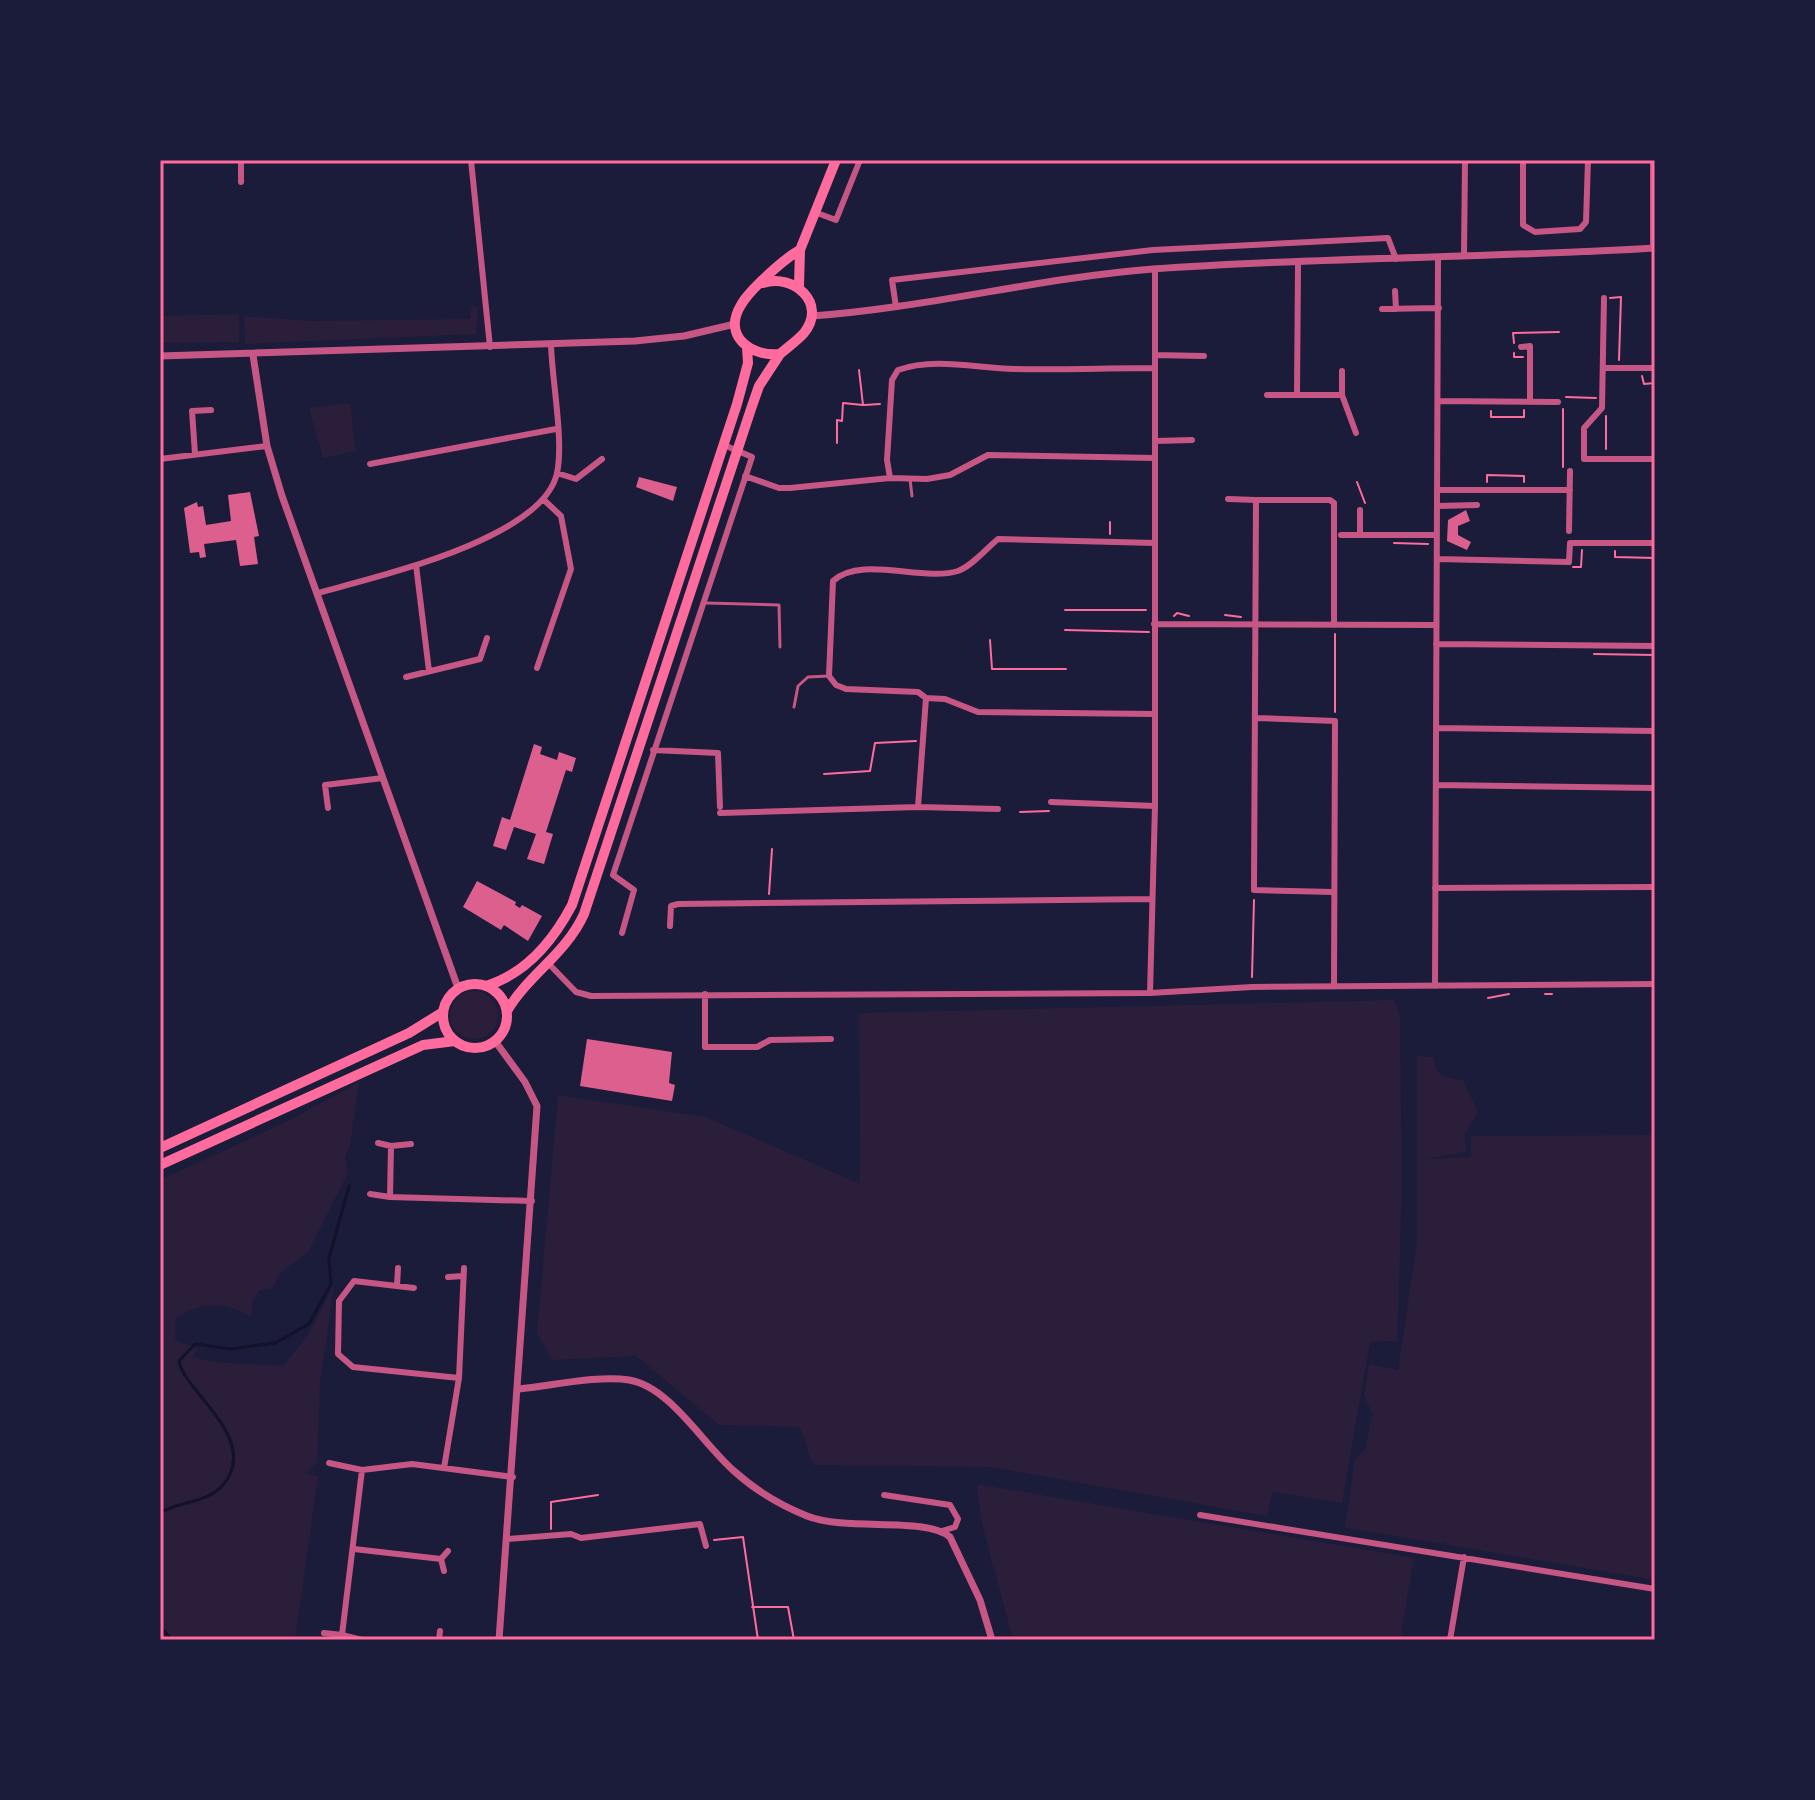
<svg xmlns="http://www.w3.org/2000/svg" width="1815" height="1800" viewBox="0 0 1815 1800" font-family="'Sofia Sans Condensed',sans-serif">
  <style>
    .green { fill: #2a1e3b }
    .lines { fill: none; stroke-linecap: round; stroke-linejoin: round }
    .stream { stroke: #12122b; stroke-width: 3 }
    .building { fill: #dd5f8e }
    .path { stroke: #ff6b9d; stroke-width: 2 }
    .service { stroke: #c65784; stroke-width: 3 }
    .minor { stroke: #c65784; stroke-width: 6 }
    .tertiary { stroke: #c65784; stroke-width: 7 }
    .trunk { stroke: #ff6b9d; stroke-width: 10 }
    .neatline { fill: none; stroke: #ff6b9d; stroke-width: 3 }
  </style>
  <rect width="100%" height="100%" fill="#1b1b3a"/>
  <path class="green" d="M 471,307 L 478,307 L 476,334 L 245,344 L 244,316 L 310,321 L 470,319 Z
    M 239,314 L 239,342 L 160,343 L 160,316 Z
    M 350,403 L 356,451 L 323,458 L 309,408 Z
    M450 1015a24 24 0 1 1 48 0a24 24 0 1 1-48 0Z
    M 1394,1000 L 1400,1017 L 1402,1190 L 1397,1341 L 1370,1342 L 1342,1503 L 1272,1492 L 1267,1516 L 990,1467 L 813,1465 L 800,1427 L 719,1425 L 636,1356 L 553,1360 L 537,1333 L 558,1095 L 706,1117 L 860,1184 L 859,1013 Z
    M 1417,1056 L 1434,1057 C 1435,1077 1444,1077 1463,1080 L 1478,1112 L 1465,1134 L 1466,1152 L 1426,1159 L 1471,1157 L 1471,1136 L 1655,1135 L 1655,1580 L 1448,1545 L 1445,1541 L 1443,1544 L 1345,1528 L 1355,1459 L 1366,1448 L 1372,1413 L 1364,1396 L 1369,1364 L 1398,1370 L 1417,1241 Z
    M 359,1082 L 350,1147 L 345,1157 L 348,1173 L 308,1252 L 279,1274 L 273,1288 L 260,1290 L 253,1300 L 251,1317 C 225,1301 200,1301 175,1319 L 175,1340 L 198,1349 L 192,1357 L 213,1362 L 283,1366 L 308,1335 L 334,1285 L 320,1383 L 317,1462 L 306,1474 L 318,1476 L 295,1640 L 160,1640 L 160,1180 L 290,1120 Z
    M 977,1484 L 1414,1558 L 1400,1640 L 1013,1640 L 981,1520 Z"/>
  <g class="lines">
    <path class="stream" d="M 160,1513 C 179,1501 207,1503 222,1486 C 263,1440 183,1391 179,1361 L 195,1344 L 231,1349 L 275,1343 L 309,1324 L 331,1284 L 329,1258 L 349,1186
      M 160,1627 L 172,1640"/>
  </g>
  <path class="building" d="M 639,477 L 677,487 L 673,501 L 636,487 Z
    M 250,492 L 259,536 L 254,537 L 258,564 L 240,566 L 236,540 L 204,544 L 206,557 L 200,558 L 199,552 L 190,553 L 184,508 L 197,502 L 198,507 L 203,506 L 206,525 L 231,521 L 228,495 Z
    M 1466,510 L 1470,521 L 1458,526 L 1458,535 L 1471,542 L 1467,550 L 1447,541 L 1448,520 Z
    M 534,744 L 542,747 L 540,754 L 557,760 L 559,752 L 576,758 L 572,772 L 566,770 L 546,832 L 553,834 L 544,864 L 527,859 L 536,834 L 514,827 L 506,850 L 493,846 L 502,817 L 510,820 Z
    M 477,881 L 516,902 L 515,905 L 520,908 L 522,905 L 542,916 L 528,941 L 504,925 L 501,930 L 463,907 Z
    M 587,1039 L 672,1052 L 669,1083 L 675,1085 L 672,1101 L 580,1086 Z"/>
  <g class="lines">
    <path class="path" d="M 1610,298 L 1621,297 L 1619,360
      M 1514,343 L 1513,333 L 1559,332
      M 1514,353 L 1514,357 L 1523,357
      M 1642,376 L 1644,384 L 1655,383
      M 1566,397 L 1596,398
      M 864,405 L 880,404
      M 1563,409 L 1563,467
      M 1491,411 L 1491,417 L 1524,417 L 1524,410
      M 837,443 L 837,420 L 842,421 L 843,403 L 863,405 L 859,370
      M 1606,449 L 1606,416
      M 1357,482 L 1365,503
      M 1487,482 L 1487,475 L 1524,476 L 1524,482
      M 1110,534 L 1110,522
      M 1394,543 L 1428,544
      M 1615,551 L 1615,557 L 1655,558
      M 1573,567 L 1581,567 L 1582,550
      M 1065,610 L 1146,610
      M 1225,615 L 1241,617
      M 1174,616 L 1177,613 L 1189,616
      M 1065,630 L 1149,632
      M 990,640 L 992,669 L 1066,669
      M 1594,654 L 1655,655
      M 1335,712 L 1335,634
      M 824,774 L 870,771 L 875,743 L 916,741
      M 1020,812 L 1049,811
      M 769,894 L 772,849
      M 1252,977 L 1254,900
      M 1545,994 L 1552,994
      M 1488,998 L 1509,994
      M 551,1529 L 551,1502 L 598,1495
      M 714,1540 L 743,1537 L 758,1640
      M 752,1607 L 788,1607 L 794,1640"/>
    <path class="service" d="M 910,479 L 912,496
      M 706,603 L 779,605 L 780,647
      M 794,707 L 798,686 L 808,677 L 829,676"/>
    <path class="minor" d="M 241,160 L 241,182
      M 471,160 L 490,347
      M 1523,160 L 1523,225 L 1535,232 L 1580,229 L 1586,222 L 1588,160
      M 1653,160 L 1653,248
      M 817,213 L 836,220 L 860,160
      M 1464,256 L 1465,160
      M 1395,291 L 1396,309
      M 1604,298 L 1602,408 L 1584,428 L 1584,459 L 1655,459
      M 896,307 L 892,280 L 1153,250 L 1388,238 L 1396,259
      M 1382,309 L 1439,308
      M 1521,347 L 1530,346 L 1530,401
      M 1155,355 L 1204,356
      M 1604,368 L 1655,368
      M 1342,371 L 1342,395 L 1356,433
      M 1267,395 L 1342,395
      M 1297,395 L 1298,264
      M 1438,401 L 1558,402
      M 1155,441 L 1192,440
      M 195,454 L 192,411 L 211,410
      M 160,459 L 267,446
      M 370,464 L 556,429
      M 557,473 L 576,479 L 602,459
      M 745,476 L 779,488 L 790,488 L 890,478 L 927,479 L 950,475 L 988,455 L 1155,458
      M 890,478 L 887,460 L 892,380 L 898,370 C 934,357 976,368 1014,369 C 1061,370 1108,368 1155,368
      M 1438,490 L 1570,490
      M 1228,499 L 1256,500 L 1254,890 L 1333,892
      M 1256,500 L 1330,500 L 1334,503 L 1334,625
      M 1437,506 L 1477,505
      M 1569,531 L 1570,471
      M 1341,535 L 1437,535
      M 1360,535 L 1360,510
      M 1437,559 L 1569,562 L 1570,543 L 1655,543
      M 416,565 L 429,671
      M 318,593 C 375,577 543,539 557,473 C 564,441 552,380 551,345
      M 1154,624 L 1436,625
      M 1436,644 L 1655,646
      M 537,668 L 571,569 L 561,516 L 544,500
      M 406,677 L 480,659 L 487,638
      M 1154,714 L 978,712 L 945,699 L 926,698 L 918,692 L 846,689 L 836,685 L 829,676 L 833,581 C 861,555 922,582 958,571 C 972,566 987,548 998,539 L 1155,543
      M 1256,718 L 1335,721 L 1334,987
      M 1437,728 L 1655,731
      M 653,750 L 718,753 L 720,807
      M 1436,785 L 1655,788
      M 1051,802 L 1155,806
      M 918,807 L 998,809
      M 328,808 L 325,785 L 383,778
      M 720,813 L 918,807 L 926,698
      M 1435,888 L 1655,887
      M 670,926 L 671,906 L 678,904 L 1152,899
      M 622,933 L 634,890 L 613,875 L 752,457 L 724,445
      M 549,964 L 576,992 L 591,996 L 1150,993 L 1252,987 L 1655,984
      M 1435,986 L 1438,257
      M 1150,993 L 1155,806 L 1155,269
      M 705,994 L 705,1047 L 757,1047 L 770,1040 L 831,1039
      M 378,1143 L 391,1146 L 411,1144
      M 391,1146 L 390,1197 L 532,1201
      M 370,1194 L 390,1197
      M 448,1277 L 463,1276
      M 397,1286 L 398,1268
      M 414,1288 L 354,1281 L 339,1301 L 338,1354 L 353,1367 L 459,1378
      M 329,1463 L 362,1470 L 412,1464 L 513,1477
      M 444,1468 L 459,1378 L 464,1268
      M 362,1470 L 342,1635 L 362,1640
      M 884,1495 L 950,1505 L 958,1519 L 955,1527 L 942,1531
      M 1200,1515 L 1655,1589
      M 507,1539 L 571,1534 L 581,1538 L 700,1524 L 706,1546
      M 354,1549 L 441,1559
      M 444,1571 L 441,1559 L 448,1551
      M 324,1633 L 342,1635
      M 439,1640 L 440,1631
      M 1450,1640 L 1464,1557"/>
    <path class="tertiary" d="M 812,316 C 926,308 1038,278 1153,269 C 1320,257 1488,258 1655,248
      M 253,355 L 267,446 L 282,496 L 458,988
      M 160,356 L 635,341 L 684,336 L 735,324
      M 495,1041 L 525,1082 L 537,1106 L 499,1640
      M 519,1389 C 551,1386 598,1375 629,1380 C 669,1386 703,1444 734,1471 C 755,1490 780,1505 807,1516 C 847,1532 925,1516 950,1537 L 980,1600 L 992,1640"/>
    <path class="trunk" d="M 763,283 C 793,273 828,303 804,333 C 798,340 788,347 780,354 C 751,357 722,336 741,305 C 749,290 785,258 800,250
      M 799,286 L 800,250 L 836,160
      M443 1016a32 32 0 1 1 64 0a32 32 0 1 1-64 0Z
      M 486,986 C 525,974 553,941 572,905 L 737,404 L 748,363 L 747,347
      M 507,1011 C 528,975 566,954 584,914 L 751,409 L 759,386 L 780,354
      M 160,1148 L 409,1033 L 443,1012
      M 160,1165 L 423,1045 L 455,1041"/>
  </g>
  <rect width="1815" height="1800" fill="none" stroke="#1b1b3a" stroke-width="324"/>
  <rect x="162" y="162" width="1491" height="1476" class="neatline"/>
</svg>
